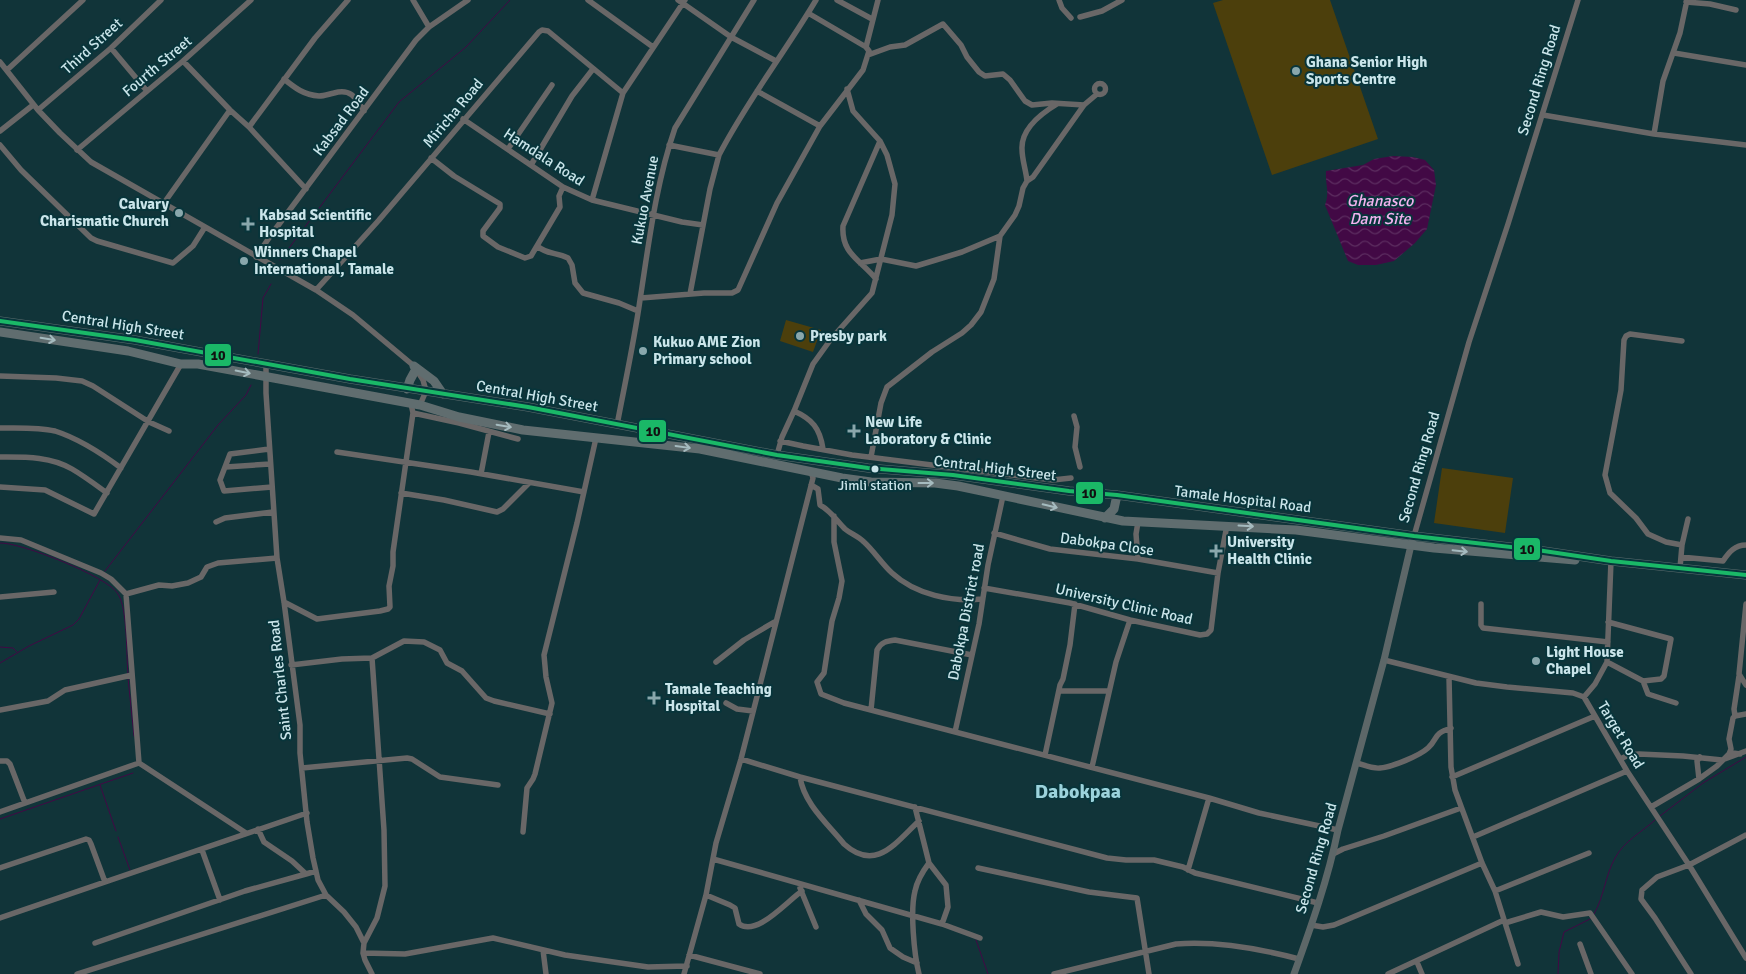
<svg xmlns="http://www.w3.org/2000/svg" width="1746" height="974" viewBox="0 0 1746 974" font-family="Signika,sans-serif">
  <style>
    .green { fill: #4c3f0c }
    .water { fill: url(#water-waves) }
    .lines { fill: none; stroke-linecap: round; stroke-linejoin: round }
    .stream { stroke: #420945; stroke-width: 1 }
    .minor { stroke: #696767; stroke-width: 5.5 }
    .major { stroke: #5d6768; stroke-width: 7 }
    .highway { stroke: #606d6f; stroke-width: 9 }
    .bus-1-casing { stroke: #08353b; stroke-width: 8 }
    .bus-1 { stroke: #1ab867; stroke-width: 4 }
    .oneway { stroke: #a5bbbf }
    .poi-dot { fill: #89a7ac; stroke: #08353b; stroke-width: 2 }
    .bus-dot { fill: #cae5ea; stroke: #08353b; stroke-width: 2 }
    .labels { text-anchor: middle; dominant-baseline: central; stroke-width: 4; stroke-linejoin: round; paint-order: stroke }
    .bus-label { font-size: 14px; fill: #cae5ea; stroke: #08353b }
    .street-label { font-size: 15px; fill: #cae5ea; stroke: #08353b }
    .poi-label { font-size: 15px; font-weight: bold; fill: #cae5ea; stroke: #08353b; text-anchor: start }
    .water-label { font-size: 16px; font-style: italic; fill: #f3b2ef; stroke: #08353b }
    .district-label { font-size: 20px; font-weight: bold; fill: #9bd3dc; stroke: #08353b }
    .line-badge { stroke: #08353b; stroke-width: 2 }
    .pale-badge-label { font-size: 14px; text-anchor: middle; font-weight: bold; fill: #111 }
  </style>
  <defs>
    <pattern id="water-waves" width="16" height="10" patternUnits="userSpaceOnUse" patternTransform="scale(1.25)"><rect width="16" height="10" fill="#420945"/><path d="M0 5q4-4 8 0t8 0" fill="none" stroke="#5c2d60"/></pattern>
  </defs>
  <rect width="100%" height="100%" fill="#113439"/>
  <path class="green" d="M 1223,0 L 1330,0 L 1378,139 L 1272,175 L 1213,3 Z
    M 786,320 L 821,330 L 813,352 L 780,341 Z
    M 1442,468 L 1513,478 L 1505,533 L 1434,523 Z"/>
  <path class="water" d="M 1393,156 L 1413,157 L 1425,160 L 1434,170 L 1436,185 L 1427,229 L 1415,243 L 1394,261 L 1376,265 L 1358,265 L 1348,261 L 1325,205 C 1330,191 1325,185 1326,171 L 1363,165 L 1374,159 Z"/>
  <g class="lines">
    <path class="stream" d="M 280,260 L 399,102 L 466,47 L 510,0
      M 258,354 L 263,298 L 271,284
      M 0,543 C 20,542 109,577 118,594 C 128,610 126,654 128,674
      M 105,571 L 218,425 L 246,395 L 251,385
      M 0,647 L 13,648 L 17,652
      M 0,663 L 29,646 L 73,625 L 79,619 L 100,580
      M 128,678 L 134,736
      M 100,785 L 116,831
      M 1660,816 L 1703,783 L 1746,757
      M 0,819 L 133,773
      M 118,837 L 130,870
      M 1594,914 C 1604,897 1605,876 1615,858 C 1624,841 1642,832 1655,820
      M 976,940 L 988,974
      M 1558,974 L 1559,952 L 1564,932 L 1590,919"/>
    <path class="minor" d="M 588,0 L 653,47
      M 678,0 L 731,37 L 776,61
      M 837,0 L 872,19
      M 1059,0 L 1062,8 L 1071,18
      M 1686,2 L 1710,4 L 1736,10
      M 808,13 L 866,47
      M 1080,17 L 1102,11 L 1122,0
      M 429,27 L 468,0
      M 111,48 L 147,91
      M 1674,53 L 1746,65
      M 868,55 L 890,47 L 905,45 L 943,24 L 961,45 L 967,57 L 979,72 L 985,76 L 1003,74 L 1010,80 L 1025,101 L 1032,105 L 1052,103 L 1084,105
      M 183,61 L 230,110 L 249,127 L 306,189
      M 0,62 L 38,110 L 60,133 L 91,162 L 316,290 L 353,315 L 414,366 L 423,380 L 426,391 L 420,405
      M 7,70 L 83,0
      M 284,79 C 295,88 304,95 319,96 C 324,96 329,94 334,93 C 351,88 356,98 364,111
      M1094.5 89a5.5 5.5 0 1 1 11 0a5.5 5.5 0 1 1-11 0Z
      M 757,91 L 820,126
      M 38,110 L 111,48 L 161,0
      M 1543,115 L 1654,134 L 1746,145
      M 463,119 L 563,187 L 592,200 L 682,222 L 703,225
      M 249,127 L 315,38 L 348,0
      M 0,131 L 33,105
      M 1654,134 L 1663,81 L 1680,33 L 1687,0
      M 0,145 L 21,170 L 91,238 L 97,241 L 173,263 L 193,246 L 205,227
      M 669,145 L 719,155 C 747,101 785,52 816,0
      M 508,149 L 552,85
      M 77,150 L 183,61 L 251,0
      M 431,158 L 454,176 L 500,204 L 500,208 L 483,231 L 483,236 L 498,247 L 525,258 L 531,256 L 560,207 L 559,196 L 563,187
      M 531,165 L 572,96 L 593,69
      M 1027,181 C 1026,170 1022,160 1022,149 C 1021,128 1042,113 1057,104
      M 592,200 L 623,93 L 685,0
      M 164,203 L 230,110
      M 537,246 C 548,255 556,252 568,258 L 572,265 L 575,283 L 583,293 L 619,303 L 638,311
      M 256,257 L 271,235 L 416,40 L 429,27 L 413,0
      M 860,263 L 881,259 L 916,266 L 962,252 L 1000,236
      M 876,279 C 861,260 841,254 843,226 L 880,141
      M 316,290 L 379,220 L 539,32 L 542,30 L 548,31 L 623,93
      M 690,294 L 710,189 L 719,155
      M 641,298 L 704,293 L 732,293 L 738,290 L 777,203 L 820,126 L 863,70 L 869,51 L 866,47 L 878,0
      M 266,364 L 266,393 L 277,558 L 284,602 L 300,725 L 300,753 L 307,822 L 313,858 L 318,880 L 326,895 L 344,912 L 356,927 L 364,943 L 363,953 L 365,960 L 372,974
      M 0,376 L 56,378 L 82,381 L 93,386 L 149,422 L 169,431
      M 794,411 C 812,419 820,428 823,449
      M 413,413 L 459,423 L 518,439
      M 1074,416 L 1077,427 L 1075,447 L 1080,467
      M 617,425 C 625,383 634,342 640,300 C 649,242 656,183 675,128 L 754,0
      M 0,428 C 18,428 38,427 55,431 C 80,439 101,453 121,468
      M 780,441 L 803,446 L 852,455 L 1053,480 L 1071,478
      M 269,449 L 230,454 L 220,480 L 224,491 L 272,487
      M 337,452 L 471,472 L 584,492
      M 777,455 L 782,437 L 794,411 L 813,364 L 831,339 L 872,293 L 892,215 L 895,184 L 887,155 L 880,141 L 853,111 L 847,89
      M 0,457 C 24,457 50,456 72,469 C 84,476 96,485 107,493
      M 871,457 L 881,403 L 887,387 L 932,352 L 962,333 L 971,325 L 981,312 L 994,279 L 1000,236 L 1015,215 L 1019,206 L 1023,188 L 1027,181 L 1033,177 L 1084,105 L 1097,94
      M 226,467 L 270,464
      M 481,474 L 489,432
      M 811,485 L 818,489 L 820,505 C 831,511 836,520 845,529 C 851,534 858,536 864,542 C 874,551 882,564 892,573 C 916,595 952,602 982,599
      M 0,487 L 45,490 L 94,514 L 181,364
      M 401,493 L 444,500 L 497,512 L 503,509 L 529,483
      M 834,516 L 834,542 L 842,581 L 839,598 L 832,621 L 824,673 L 817,682 L 821,694 L 844,703 L 1209,798 L 1259,813 L 1338,830
      M 216,522 L 225,518 L 273,512
      M 1138,522 L 1136,534 L 1138,559
      M 994,533 L 1050,549 L 1138,559 L 1218,573
      M 1414,536 L 1469,342 L 1508,224 L 1578,0
      M 0,538 L 21,540 L 101,573 L 111,579 L 126,594 L 159,585 L 172,586 L 188,583 L 201,577 L 207,567 L 218,563 L 277,558
      M 1682,545 L 1666,542 L 1648,534 L 1636,518 L 1610,493 L 1605,475 L 1621,390 L 1624,340 L 1626,336 L 1630,334 L 1682,341
      M 1681,557 L 1723,561 C 1729,552 1735,545 1746,545
      M 1680,568 L 1682,545 L 1688,519
      M 984,588 L 1070,603 L 1130,620 L 1200,635 L 1207,634 L 1211,630 L 1218,573 L 1227,525
      M 126,594 L 139,763
      M 0,597 L 54,592
      M 284,602 L 317,619 L 380,611 L 388,609 L 390,607 L 389,586 L 393,566 L 393,552 L 413,413 L 411,404
      M 1481,604 L 1481,625 L 1483,628 L 1608,642
      M 1746,604 L 1739,674 L 1746,685
      M 1384,660 L 1476,683 L 1507,687 L 1573,693 L 1584,697 L 1627,771 L 1689,865 L 1746,958
      M 716,662 L 744,640 L 776,621
      M 1607,662 L 1643,681 L 1661,679 L 1664,676 L 1671,639 L 1608,622
      M 291,665 L 342,659 L 372,658 L 404,641 L 424,642 L 440,650 L 447,663 L 462,671 L 486,698 L 494,701 L 550,714
      M 1449,677 L 1451,767 L 1455,790 L 1482,863 L 1495,891 L 1518,964
      M 1643,681 L 1648,694 L 1676,703
      M 1059,691 L 1108,691
      M 1584,697 L 1595,684 L 1607,662 L 1611,561
      M 726,703 L 737,709 L 753,711
      M 0,710 L 48,701 L 65,690 L 132,675
      M 871,710 L 877,650 C 881,642 887,641 895,640 L 972,655
      M 1735,716 L 1734,709 L 1739,676
      M 955,732 L 979,624 L 988,565 L 1003,496
      M 1729,754 L 1731,749 L 1729,739 L 1733,718 L 1735,716 L 1746,714
      M 1045,755 L 1060,685 L 1063,679 L 1070,645 L 1075,604
      M 741,759 L 800,777 L 1107,858 L 1126,860 L 1154,860 L 1183,867 L 1195,873 L 1318,903
      M 1620,759 L 1629,755 L 1639,754 L 1683,756 L 1722,760 L 1746,751
      M 0,761 L 7,761 L 10,764 L 25,803
      M 139,763 L 246,833
      M 1357,763 C 1364,765 1373,769 1380,768 C 1392,767 1419,756 1428,748 C 1439,738 1432,734 1451,728
      M 1092,767 L 1116,662 L 1130,620
      M 302,768 L 407,758 L 412,759 L 440,777 L 498,785
      M 800,777 C 804,804 828,824 844,844 C 876,873 896,842 919,821
      M 1452,777 L 1595,716
      M 1699,779 L 1697,761 L 1700,757
      M 915,807 L 929,863 L 946,885 L 948,907 L 942,924
      M 1651,807 L 1699,779 L 1717,766 L 1729,754 L 1733,753 L 1740,754
      M 0,812 L 139,763
      M 258,829 L 264,842 L 292,861 L 306,874 L 316,871
      M 523,832 L 527,788 L 533,779 L 535,774 L 552,703 L 546,677 L 544,655 L 577,523 L 596,438
      M 1473,837 L 1627,771
      M 202,850 L 220,900
      M 1333,854 L 1343,849 L 1384,836 L 1461,808
      M 713,859 L 942,924 L 980,938
      M 0,868 L 86,839 L 89,840 L 91,844 L 105,882
      M 978,868 L 1089,892 L 1137,898 L 1149,974
      M 1188,870 L 1209,798
      M 800,888 L 816,927
      M 1495,891 L 1589,853
      M 706,895 L 730,905 L 735,908 L 739,924 C 757,937 787,901 802,891
      M 859,900 L 866,914 L 882,930 L 890,948 L 903,957 L 917,963
      M 0,918 L 307,813
      M 1505,923 L 1541,912 L 1563,917 L 1590,913 L 1632,974
      M 1311,925 L 1323,927 L 1334,925 L 1482,863
      M 95,943 L 245,891 L 306,874
      M 364,943 L 377,918 L 385,886 L 384,830 L 372,658
      M 1580,944 L 1591,974
      M 543,950 L 546,974
      M 363,953 L 405,954 L 493,938 L 565,955 L 648,967 L 687,966
      M 689,955 L 760,974
      M 1417,962 L 1422,974
      M 77,974 L 326,895
      M 684,974 L 706,895 L 716,843 L 741,759 L 813,478 L 811,472
      M 919,974 C 914,954 910,910 915,891 C 917,881 923,871 929,863
      M 1054,974 L 1176,944 C 1214,941 1261,949 1299,959
      M 1388,974 L 1504,920
      M 1691,974 L 1655,918 L 1641,899 L 1642,890 L 1657,877 L 1689,865 L 1746,835"/>
    <path class="major" d="M 1294,974 C 1311,927 1328,879 1338,830 L 1384,660 L 1412,541"/>
    <path class="highway" d="M 0,321 L 135,340 L 350,379 L 528,407 L 777,455 L 868,468 L 953,475 L 1069,491 L 1117,495 L 1414,536 L 1537,550 L 1611,561 L 1746,575
      M 0,332 L 128,351 L 181,364 L 198,364 L 420,405 L 459,417 L 523,430 L 700,449 L 842,478 L 871,482 L 935,483 L 958,486 L 1123,521 L 1296,530 L 1434,548 L 1575,560
      M 414,366 L 434,381 L 443,394
      M 407,389 L 410,380 L 416,369
      M 1105,518 L 1114,509 L 1117,495"/>
    <defs>
      <path id="bus-1" d="M 0,321 L 135,340 L 350,379 L 528,407 L 777,455 L 868,468 L 953,475 L 1069,491 L 1117,495 L 1414,536 L 1537,550 L 1611,561 L 1746,575"/>
    </defs>
    <use href="#bus-1" class="bus-1-casing"/>
    <use href="#bus-1" class="bus-1"/>
  </g>
  <defs><path id="oneway-shaft" d="M-6 0H5M1.5-3L5.5 0L1.5 3" fill="none" stroke-width="1.6" stroke-linecap="round" stroke-linejoin="round" transform="scale(1.25)"/></defs>
  <g class="oneway">
    <use href="#oneway-shaft" transform="translate(48 339) rotate(9)"/>
    <use href="#oneway-shaft" transform="translate(243 372) rotate(11)"/>
    <use href="#oneway-shaft" transform="translate(504 426) rotate(10)"/>
    <use href="#oneway-shaft" transform="translate(683 447) rotate(8)"/>
    <use href="#oneway-shaft" transform="translate(926 483)"/>
    <use href="#oneway-shaft" transform="translate(1050 506) rotate(13)"/>
    <use href="#oneway-shaft" transform="translate(1246 526) rotate(3)"/>
    <use href="#oneway-shaft" transform="translate(1460 551) rotate(6)"/>
  </g>
  <g class="poi-dot">
    <circle cx="1296" cy="71" r="5"/>
    <circle cx="179" cy="213" r="5"/>
    <path d="M245.5 216.5h5v5h5v5h-5v5h-5v-5h-5v-5h5z"/>
    <circle cx="244" cy="261" r="5"/>
    <circle cx="800" cy="336" r="5"/>
    <circle cx="643" cy="351" r="5"/>
    <path d="M851.5 423.5h5v5h5v5h-5v5h-5v-5h-5v-5h5z"/>
    <path d="M1213.5 543.5h5v5h5v5h-5v5h-5v-5h-5v-5h5z"/>
    <circle cx="1536" cy="661" r="5"/>
    <path d="M651.5 690.5h5v5h5v5h-5v5h-5v-5h-5v-5h5z"/>
  </g>
  <circle class="bus-dot" cx="875" cy="469" r="4.5"/>
  <g class="labels">
    <g class="bus-label">
      <text x="875" y="485">Jimli station</text>
    </g>
    <g class="street-label">
      <text transform="translate(92 46) rotate(-42)">Third Street</text>
      <text transform="translate(157 66) rotate(-40)">Fourth Street</text>
      <text transform="translate(1539 80) rotate(-73)">Second Ring Road</text>
      <text transform="translate(453 113) rotate(-50)">Miricha Road</text>
      <text transform="translate(341 121) rotate(-53)">Kabsad Road</text>
      <text transform="translate(544 157) rotate(33)">Hamdala Road</text>
      <text transform="translate(645 200) rotate(-79)">Kukuo Avenue</text>
      <text transform="translate(123 325) rotate(9)">Central High Street</text>
      <text transform="translate(537 396) rotate(10)">Central High Street</text>
      <text transform="translate(1419 467) rotate(-74)">Second Ring Road</text>
      <text transform="translate(995 468) rotate(7)">Central High Street</text>
      <text transform="translate(1243 499) rotate(7)">Tamale Hospital Road</text>
      <text transform="translate(1107 544) rotate(8)">Dabokpa Close</text>
      <text transform="translate(1124 604) rotate(13)">University Clinic Road</text>
      <text transform="translate(966 612) rotate(-79)">Dabokpa District road</text>
      <text transform="translate(280 680) rotate(-96)">Saint Charles Road</text>
      <text transform="translate(1621 735) rotate(59)">Target Road</text>
      <text transform="translate(1316 858) rotate(-74)">Second Ring Road</text>
    </g>
    <g class="poi-label">
      <text x="1306" y="62">Ghana Senior High<tspan x="1306" dy="17">Sports Centre</tspan></text>
      <text x="169" y="204" text-anchor="end">Calvary<tspan x="169" dy="17">Charismatic Church</tspan></text>
      <text x="259" y="215">Kabsad Scientific<tspan x="259" dy="17">Hospital</tspan></text>
      <text x="254" y="252">Winners Chapel<tspan x="254" dy="17">International, Tamale</tspan></text>
      <text x="810" y="336">Presby park</text>
      <text x="653" y="342">Kukuo AME Zion<tspan x="653" dy="17">Primary school</tspan></text>
      <text x="865" y="422">New Life<tspan x="865" dy="17">Laboratory &amp; Clinic</tspan></text>
      <text x="1227" y="542">University<tspan x="1227" dy="17">Health Clinic</tspan></text>
      <text x="1546" y="652">Light House<tspan x="1546" dy="17">Chapel</tspan></text>
      <text x="665" y="689">Tamale Teaching<tspan x="665" dy="17">Hospital</tspan></text>
    </g>
    <g class="water-label">
      <text x="1380" y="201">Ghanasco<tspan x="1380" dy="18">Dam Site</tspan></text>
    </g>
    <g class="district-label">
      <text x="1078" y="791">Dabokpaa</text>
    </g>
  </g>
  <g class="line-badge">
    <rect x="204" y="343" width="28" height="24" rx="5" fill="#1ab867"/>
    <rect x="638" y="419" width="29" height="24" rx="5" fill="#1ab867"/>
    <rect x="1075" y="481" width="29" height="24" rx="5" fill="#1ab867"/>
    <rect x="1513" y="537" width="28" height="24" rx="5" fill="#1ab867"/>
  </g>
  <g class="pale-badge-label">
    <text x="218" y="360">10</text>
    <text x="653" y="436">10</text>
    <text x="1089" y="498">10</text>
    <text x="1527" y="554">10</text>
  </g>
</svg>
